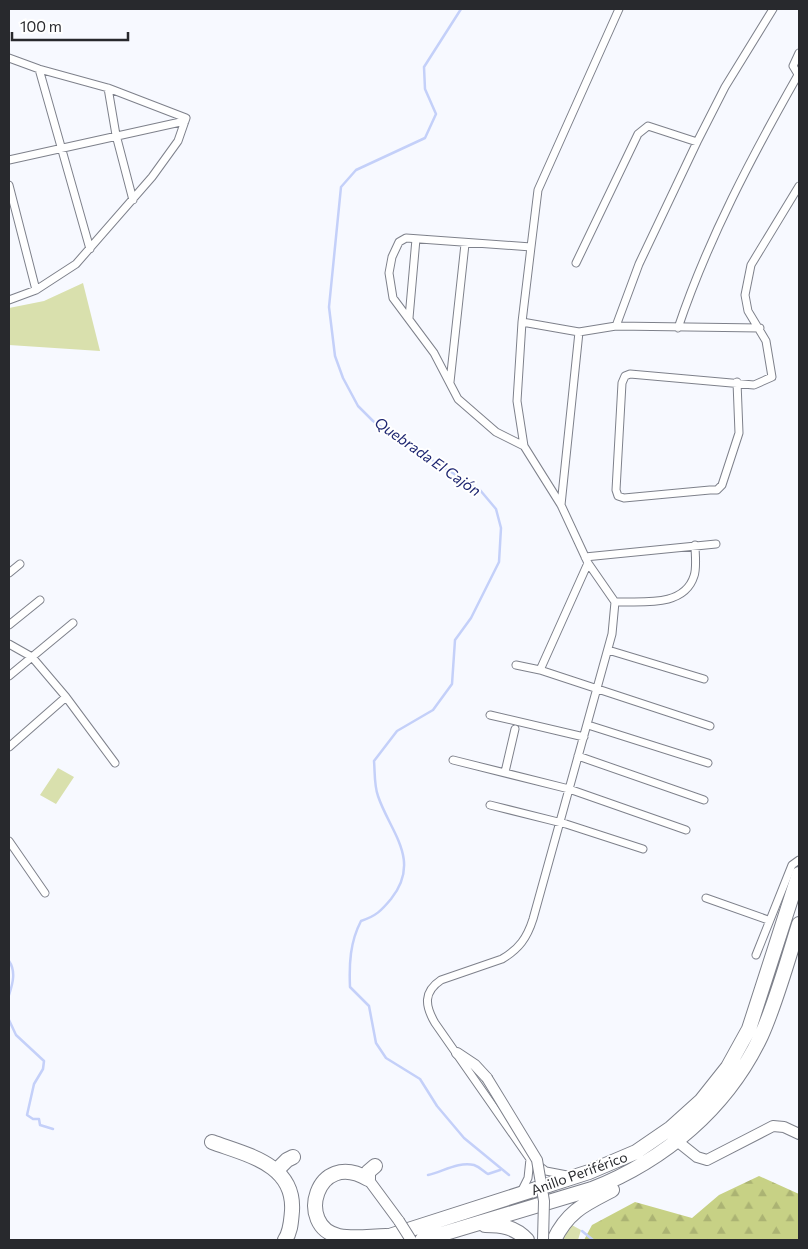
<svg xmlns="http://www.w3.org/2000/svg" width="808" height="1249" viewBox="0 0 808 1249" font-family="Commissioner,sans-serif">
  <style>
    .forest { fill: url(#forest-firs) }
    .green { fill: #d9e0ad }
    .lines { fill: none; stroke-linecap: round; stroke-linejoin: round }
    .stream { stroke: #c4d0f9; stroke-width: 2.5 }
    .street-casing { stroke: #7e818b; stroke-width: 9 }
    .secondary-casing { stroke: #7e818b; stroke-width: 12 }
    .highway-casing { stroke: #7e818b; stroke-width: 16 }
    .street { stroke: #fff; stroke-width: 7 }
    .secondary { stroke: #fff; stroke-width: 10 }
    .highway { stroke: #fff; stroke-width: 14 }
    .secondary-bridge-casing { stroke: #7e818b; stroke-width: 12; stroke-linecap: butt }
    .secondary-bridge { stroke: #fff; stroke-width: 10 }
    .labels { text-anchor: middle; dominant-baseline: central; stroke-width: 4; stroke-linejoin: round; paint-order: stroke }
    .street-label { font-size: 14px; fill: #28292d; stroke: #fff }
    .water-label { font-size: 15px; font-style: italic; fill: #1e2671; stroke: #fff }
  </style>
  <defs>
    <pattern id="forest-firs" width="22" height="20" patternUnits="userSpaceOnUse" patternTransform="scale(1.25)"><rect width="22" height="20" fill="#c7d185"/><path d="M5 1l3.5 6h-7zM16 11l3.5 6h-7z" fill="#abb373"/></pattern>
  </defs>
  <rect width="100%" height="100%" fill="#f7f9ff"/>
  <path class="forest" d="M 759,1176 L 799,1194 L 799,1240 L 584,1240 L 592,1225 L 635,1202 L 692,1218 L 719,1195 Z"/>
  <path class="green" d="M 83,283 L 100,351 L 9,345 L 9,308 L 44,301 Z
    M 58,768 L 74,777 L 56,804 L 40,795 Z
    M 568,1223 L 581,1230 L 578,1240 L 563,1240 Z"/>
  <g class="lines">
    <path class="stream" d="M 461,9 L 424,67 L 425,89 L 436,114 L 425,138 L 356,170 L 341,187 L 329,307 L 335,356 L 343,378 L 358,406 L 373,421 L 395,437 L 480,490 L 496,509 L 501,528 L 499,562 L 471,618 L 455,640 L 452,684 L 433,710 L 397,731 L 374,761 C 375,772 374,785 378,796 C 390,832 422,860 391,899 C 381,911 376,916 361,921 C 350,942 349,964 350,987 L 369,1006 L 376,1043 L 386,1058 L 420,1079 L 437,1106 L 464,1138 L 509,1175
      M 9,961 C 16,971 13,983 9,995
      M 9,1020 L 16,1035 L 44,1061 L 43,1069 L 34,1084 L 27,1115 L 33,1119 L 39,1119 L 40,1125 L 53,1129
      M 428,1175 C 442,1172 459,1161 474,1165 C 480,1167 483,1171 488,1174 L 500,1170
      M 582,1231 L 593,1240"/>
    <defs>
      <path id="street" d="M 799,53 L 793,66 L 799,76
        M 9,58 L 39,69 L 108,88 L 186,118 L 178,141 L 152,177 L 76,264 L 36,290 L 9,300
        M 39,69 L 90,249
        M 108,88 L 116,135 L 133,200
        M 9,160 L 185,121
        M 9,185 L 36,290
        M 531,247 L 522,322 L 517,401 L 524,446 L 561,505 L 588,563 L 615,602 L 612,634 L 533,919 C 527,938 519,949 502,959 L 441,980 C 423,992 425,1006 435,1023 L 530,1159 L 546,1171 L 567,1175
        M 576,263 L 638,134 L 648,126 L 697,142
        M 409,318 L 416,239
        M 522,322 L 579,332 L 616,326 L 760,328
        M 616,326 L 639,264 L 697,142 L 725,87 L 773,9
        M 678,328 C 708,239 752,156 798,75
        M 450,382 L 465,244
        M 737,382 L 739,433 L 722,485 L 717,490 L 710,490 L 624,498 L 618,496 L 616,490 L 622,383 L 625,376 L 630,374 L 754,385 L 772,377 L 766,341 L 748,311 L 745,295 L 751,265 L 799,186
        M 524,446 L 496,432 L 458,399 L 434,353 L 393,298 L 389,273 L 392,257 L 399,242 L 406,238 L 531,247 L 538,190 L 619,9
        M 561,505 L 579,332
        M 585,557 L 716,544
        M 9,573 L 20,564
        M 615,602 C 641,601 684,608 694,576 C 697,568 695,554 695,545
        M 9,625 L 40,600
        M 9,644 L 32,657 L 66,697 L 115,763
        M 608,650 L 704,679
        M 516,665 L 540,670 L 710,726
        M 540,670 L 588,563
        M 9,676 L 73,623
        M 490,715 L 584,737
        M 588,725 L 708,763
        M 9,747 L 66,697
        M 578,756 L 704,800
        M 453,760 L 569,789 L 686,830
        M 505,772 L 515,729
        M 490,805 L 566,824 L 643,849
        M 9,841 L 45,893
        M 706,898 L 768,920
        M 756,955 L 792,865 L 799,860
        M 521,1192 L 528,1178 L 530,1159"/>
      <path id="secondary" d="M 457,1053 L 475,1065 L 487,1078
        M 677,1141 L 697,1157 L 707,1160 L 773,1126 L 784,1127 L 799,1134
        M 368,1179 L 399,1221"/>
      <path id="highway" d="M 212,1142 C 247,1155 295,1164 292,1211 C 291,1221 291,1231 285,1240
        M 375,1166 L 368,1172 L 368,1179 C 316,1148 295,1227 339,1236 C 354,1239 372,1236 386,1236
        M 277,1170 L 287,1160 L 293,1157
        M 485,1225 C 502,1225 515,1227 527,1240
        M 377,1240 L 589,1172 L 636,1152 L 671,1128 L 701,1101 L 728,1067 L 749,1029 L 799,874
        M 422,1240 L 592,1189 C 665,1160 727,1108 761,1036 C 776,1003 788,959 799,924
        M 554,1240 C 568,1211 585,1204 612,1190"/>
    </defs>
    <use href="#street" class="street-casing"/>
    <use href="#secondary" class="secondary-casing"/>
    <use href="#highway" class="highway-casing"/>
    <use href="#street" class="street"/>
    <use href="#secondary" class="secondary"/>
    <use href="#highway" class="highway"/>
    <defs>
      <path id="secondary-bridge" d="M 487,1078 L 537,1160 L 544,1201 L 543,1240
        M 399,1221 L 411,1240"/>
    </defs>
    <use href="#secondary-bridge" class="secondary-bridge-casing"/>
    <use href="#secondary-bridge" class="secondary-bridge"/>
  </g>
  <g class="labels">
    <g class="street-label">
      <text transform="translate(579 1173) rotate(-20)">Anillo Periférico</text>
    </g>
    <g class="water-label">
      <text transform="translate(428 456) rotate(35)">Quebrada El Cajón</text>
    </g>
  </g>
  <rect width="808" height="1249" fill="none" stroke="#28292d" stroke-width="20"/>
  <path d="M12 32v8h116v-8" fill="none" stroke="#28292d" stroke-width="2.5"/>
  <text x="20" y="32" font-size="15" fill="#28292d" stroke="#ffffff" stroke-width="4" paint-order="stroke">100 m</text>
</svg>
